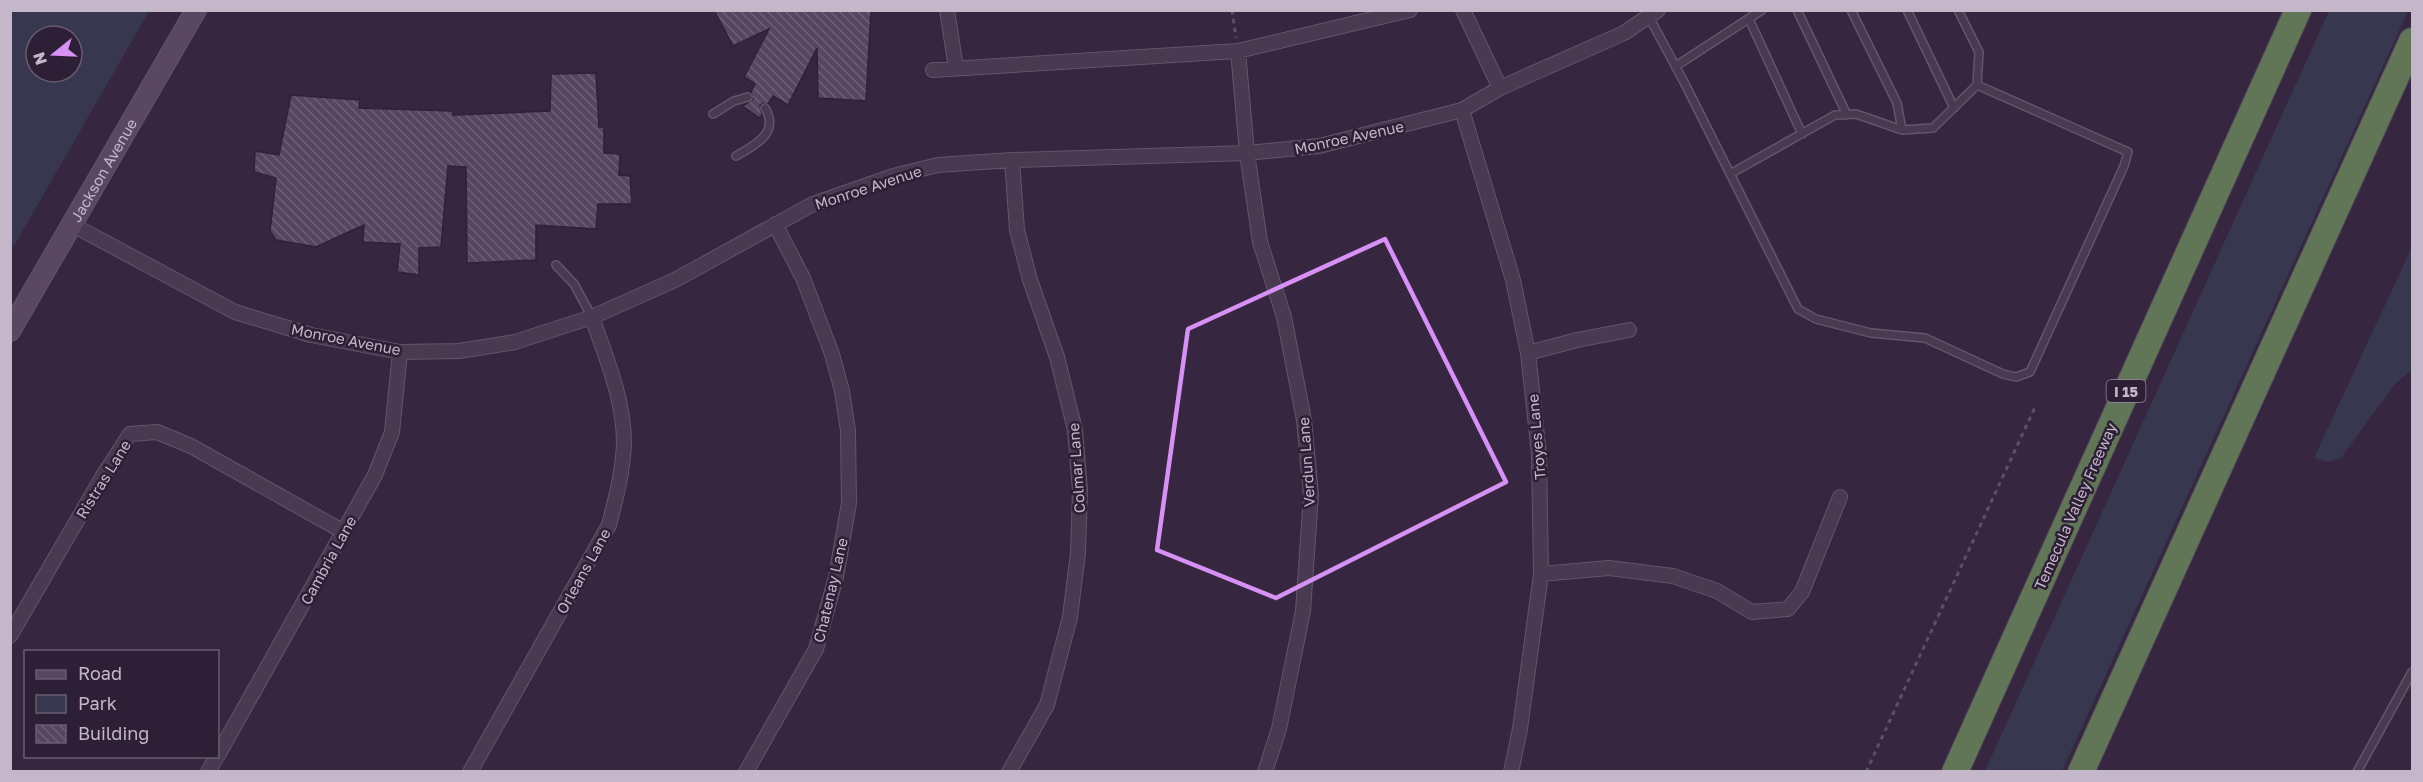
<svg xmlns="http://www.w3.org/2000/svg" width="2423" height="782" viewBox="0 0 2423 782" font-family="'Golos Text',sans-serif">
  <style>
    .green { fill: #37384f; fill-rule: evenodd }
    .building { fill: url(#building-back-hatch); stroke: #2f2137; stroke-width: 1.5 }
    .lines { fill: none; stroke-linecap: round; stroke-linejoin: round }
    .service-casing { stroke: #63556a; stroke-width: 10 }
    .minor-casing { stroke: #63556a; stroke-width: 16 }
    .secondary-casing { stroke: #63556a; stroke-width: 22 }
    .motorway-casing { stroke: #504257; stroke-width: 28 }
    .path { stroke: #575268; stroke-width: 3; stroke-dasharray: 4.5 4.5; stroke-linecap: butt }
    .service { stroke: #483a50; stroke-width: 7 }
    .minor { stroke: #483a50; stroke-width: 14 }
    .secondary { stroke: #5a4862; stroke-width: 20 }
    .motorway { stroke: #617557; stroke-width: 26 }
    .marked { fill: none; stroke: #d690f6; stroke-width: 4.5; stroke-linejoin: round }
    .labels { text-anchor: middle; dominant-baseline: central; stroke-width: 5; stroke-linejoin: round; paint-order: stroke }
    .shield { fill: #2d1f35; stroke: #97899d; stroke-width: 1.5 }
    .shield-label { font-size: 14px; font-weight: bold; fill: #c4b7ca }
    .street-label { font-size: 15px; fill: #c4b7ca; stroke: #2d1f35 }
  </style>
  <defs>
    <pattern id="building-back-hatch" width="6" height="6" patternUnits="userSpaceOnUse" patternTransform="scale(1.5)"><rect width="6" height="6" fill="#574561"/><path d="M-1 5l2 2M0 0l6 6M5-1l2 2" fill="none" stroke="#6e5e76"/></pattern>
  </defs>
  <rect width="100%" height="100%" fill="#372640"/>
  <path class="green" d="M 10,11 L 149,11 L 14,246 L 10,244 ZM 36,36 L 72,36 L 72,72 L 36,72 Z
    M 2329,11 L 2408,11 L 2062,771 L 1985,771 Z
    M 2412,247 L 2412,370 L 2394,385 L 2341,458 L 2328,462 L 2314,458 Z"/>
  <path class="building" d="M 714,10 L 871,10 L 866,101 L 818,98 L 817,48 L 788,105 L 773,96 L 768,104 L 763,103 L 760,105 L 762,115 L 759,118 L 743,106 L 753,99 L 751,92 L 755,84 L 744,77 L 769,29 L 733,46 Z
    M 596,73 L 599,127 L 604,127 L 604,153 L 620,154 L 619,175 L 630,176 L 632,204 L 598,204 L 596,229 L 536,225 L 536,260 L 467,263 L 466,167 L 448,166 L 441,247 L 419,248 L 419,275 L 397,272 L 400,244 L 363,242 L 364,225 L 316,247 L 276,240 L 270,231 L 276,178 L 254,172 L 255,151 L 279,155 L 291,95 L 360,100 L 359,108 L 453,111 L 453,115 L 550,111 L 551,74 Z"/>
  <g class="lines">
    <defs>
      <path id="service" d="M 1797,10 L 1847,115
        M 1851,10 L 1897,103 L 1902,130
        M 1907,10 L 1954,108
        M 1649,17 L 1685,84 L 1798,309 L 1816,319 L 1871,333 L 1925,338 L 2003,374 L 2016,377 L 2030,372 L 2124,166 L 2128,152 L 1977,85
        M 1749,19 L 1802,134
        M 1676,66 L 1762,10
        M 713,114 L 734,101 L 748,97
        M 736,156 C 755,145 780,133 765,108
        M 1730,174 L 1835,115 L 1856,114 L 1902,130 L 1933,128 L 1977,85 L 1979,52 L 1958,10
        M 556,265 L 574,284 L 592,317
        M 2357,772 L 2412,672"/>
      <path id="minor" d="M 947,10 L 956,68
        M 1463,10 L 1500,88
        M 1238,51 L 1247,153 L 1260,242 L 1284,317 L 1304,420 L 1311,495 L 1303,611 L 1279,729 L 1265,772
        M 933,70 L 1238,51 L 1410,10
        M 1462,110 L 1513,280 L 1528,353 L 1539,454 L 1541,574 L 1520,729 L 1511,772
        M 71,224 L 235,312 L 311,335 L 400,352 L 459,351 L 515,342 L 592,317 L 675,280 L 813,204 L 893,176 L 938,165 L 1012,160 L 1247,153 L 1319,146 L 1462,110 L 1500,88 L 1624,33 L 1658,10
        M 1528,353 L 1577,340 L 1629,330
        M 1541,574 L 1609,568 L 1673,576 L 1717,591 L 1752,612 L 1788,609 L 1802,592 L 1840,497
        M 10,636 L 104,474 L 130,434 L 157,432 L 191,446 L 344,532
        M 218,755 L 375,475 L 392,432 L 400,352
        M 208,772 L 217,756
        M 470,772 L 609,525 C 616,498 623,471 624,443 C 624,399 606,358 592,317
        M 746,772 L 816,649 L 836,577 L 849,503 L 848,431 L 842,391 L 832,354 L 803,278 L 775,224
        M 1009,772 L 1047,705 L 1070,617 L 1078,553 L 1080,490 L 1075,430 L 1057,357 L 1030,280 L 1017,230 L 1012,160"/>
      <g id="secondary">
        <path id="s1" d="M 10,331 L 196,10"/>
      </g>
      <path id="motorway" d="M 1955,772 L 2298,10
        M 2081,772 L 2412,41"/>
    </defs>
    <use href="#service" class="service-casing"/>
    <use href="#minor" class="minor-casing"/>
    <use href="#secondary" class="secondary-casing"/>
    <use href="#motorway" class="motorway-casing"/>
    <path class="path" d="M 412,10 L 421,10
      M 1232,10 L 1236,38
      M 1866,772 L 2036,405"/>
    <use href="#service" class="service"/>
    <use href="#minor" class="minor"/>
    <use href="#secondary" class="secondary"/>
    <use href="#motorway" class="motorway"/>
  </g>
  <path class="marked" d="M 1385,239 L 1506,482 L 1276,598 L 1157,550 L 1188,329 Z"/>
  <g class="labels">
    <rect class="shield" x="2106.5" y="380" width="39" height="22" rx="4.5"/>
    <g class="shield-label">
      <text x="2126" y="391">I 15</text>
    </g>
    <g class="street-label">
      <text transform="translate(1349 137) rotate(-12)">Monroe Avenue</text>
      <text stroke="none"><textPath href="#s1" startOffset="186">Jackson Avenue</textPath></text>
      <text transform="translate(868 187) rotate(-18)">Monroe Avenue</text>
      <text transform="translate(346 339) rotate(11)">Monroe Avenue</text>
      <text transform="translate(1536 437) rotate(-95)">Troyes Lane</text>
      <text transform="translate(1306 462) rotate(-94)">Verdun Lane</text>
      <text transform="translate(1076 468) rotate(-94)">Colmar Lane</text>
      <text transform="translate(103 479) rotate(-58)">Ristras Lane</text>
      <text transform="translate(2075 506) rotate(-66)">Temecula Valley Freeway</text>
      <text transform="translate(328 560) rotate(-61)">Cambria Lane</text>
      <text transform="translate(583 571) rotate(-61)">Orleans Lane</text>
      <text transform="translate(830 590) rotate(-77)">Chatenay Lane</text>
    </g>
  </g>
  <rect width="2423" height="782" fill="none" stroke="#c4b7ca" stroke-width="24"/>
  <rect x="24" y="650" width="195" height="108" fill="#2d1f35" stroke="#695c71" stroke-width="1.5"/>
  <rect x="36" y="670" width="30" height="9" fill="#5a4862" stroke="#695c71" stroke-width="1.5"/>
  <text x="78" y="680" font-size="18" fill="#c4b7ca">Road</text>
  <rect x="36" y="695" width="30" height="18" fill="#37384f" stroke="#695c71" stroke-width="1.5"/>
  <text x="78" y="710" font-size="18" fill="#c4b7ca">Park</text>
  <rect x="36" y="725" width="30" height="18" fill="url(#building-back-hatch)" stroke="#695c71" stroke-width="1.5"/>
  <text x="78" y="740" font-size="18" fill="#c4b7ca">Building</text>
  <g transform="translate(54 54) rotate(252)"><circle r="28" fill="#2d1f35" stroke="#695c71" stroke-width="1.5"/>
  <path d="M0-4.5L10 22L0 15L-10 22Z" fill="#d690f6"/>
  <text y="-9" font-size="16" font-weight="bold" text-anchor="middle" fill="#c4b7ca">N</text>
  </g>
</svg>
